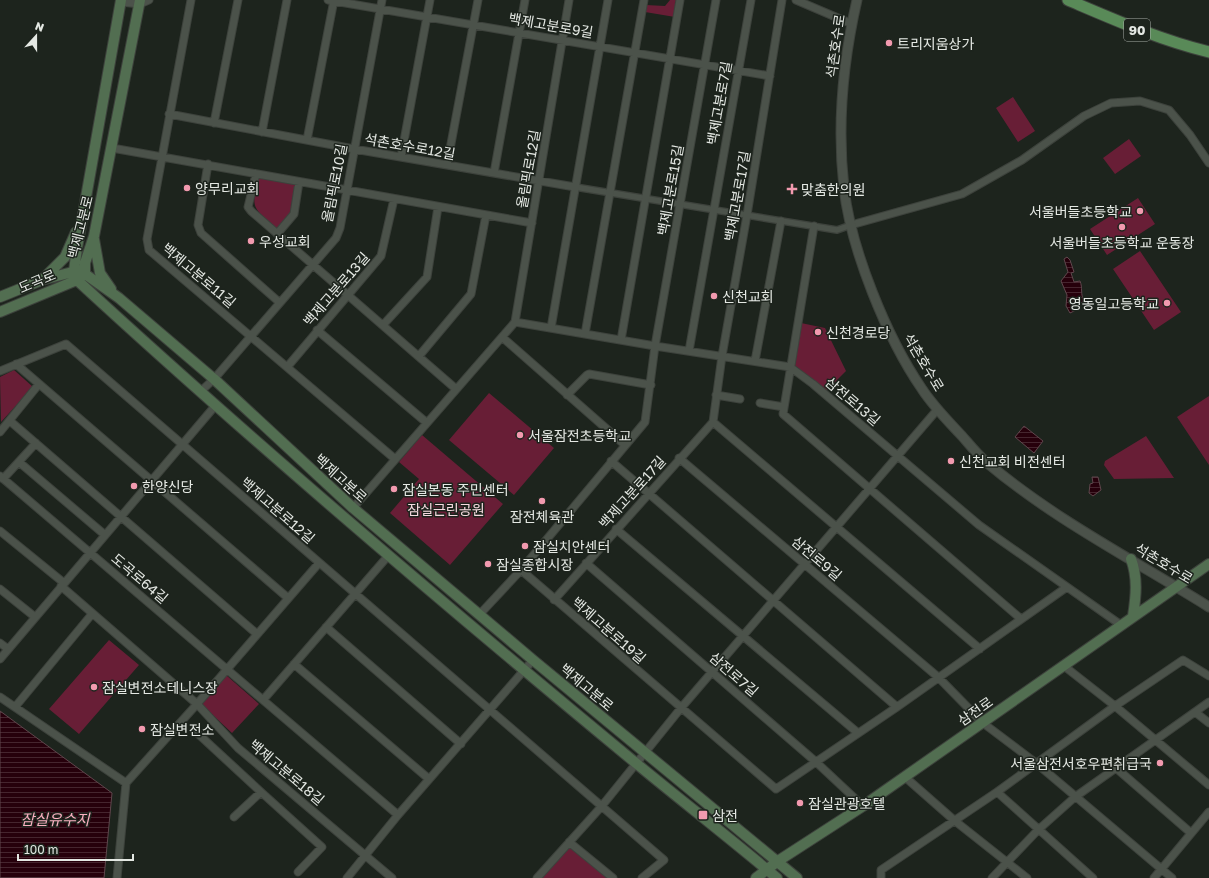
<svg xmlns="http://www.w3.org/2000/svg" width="1209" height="878" viewBox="0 0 1209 878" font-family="'Golos Text','Noto Sans KR',sans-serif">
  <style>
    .park { fill: #681e36 }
    .water { fill: url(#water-rules); stroke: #5f464c }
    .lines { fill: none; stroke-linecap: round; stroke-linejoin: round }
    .pedestrian-casing { stroke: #3d423c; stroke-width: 8 }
    .minor-casing { stroke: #3d423c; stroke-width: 9 }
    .tertiary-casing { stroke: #3d423c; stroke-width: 11 }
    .secondary-casing { stroke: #3d423c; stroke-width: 12 }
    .primary-casing { stroke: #3d423c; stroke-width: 13 }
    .pedestrian { stroke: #4b524a; stroke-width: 5.5 }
    .minor { stroke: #4b524a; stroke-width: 7 }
    .tertiary { stroke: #4b524a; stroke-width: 9 }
    .secondary { stroke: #526e51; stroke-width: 10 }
    .primary { stroke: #598a58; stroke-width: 11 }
    .poi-dot { fill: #f29aaf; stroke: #1d241d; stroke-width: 1.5 }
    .labels { text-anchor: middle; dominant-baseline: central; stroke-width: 3; stroke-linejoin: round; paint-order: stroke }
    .shield { fill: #1d241d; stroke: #a8ada8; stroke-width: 1 }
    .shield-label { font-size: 13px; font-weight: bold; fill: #e4e8e3 }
    .street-label { font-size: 14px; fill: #e4e8e3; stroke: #1d241d }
    .poi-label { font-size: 14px; fill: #e4e8e3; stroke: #1d241d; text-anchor: start }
    .park-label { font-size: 14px; fill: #f5dadf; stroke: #1d241d }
    .water-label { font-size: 15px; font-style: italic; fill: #fbb0c1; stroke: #1d241d }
  </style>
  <defs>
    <pattern id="water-rules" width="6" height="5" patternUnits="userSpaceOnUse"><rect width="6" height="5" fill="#26000b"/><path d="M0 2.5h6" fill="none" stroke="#45252e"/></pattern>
  </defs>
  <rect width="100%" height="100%" fill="#1d241d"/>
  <path class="park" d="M 670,0 L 678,0 L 675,17 L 645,12 L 646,5 L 665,6 Z
    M 1013,97 L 1035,131 L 1018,142 L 996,108 Z
    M 1129,139 L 1141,156 L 1115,174 L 1103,158 Z
    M 258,176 L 297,184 L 293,212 L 278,230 C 252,206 251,211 258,176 Z
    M 1138,198 L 1155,224 L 1107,255 L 1090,229 Z
    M 1140,251 L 1181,312 L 1154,330 L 1113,269 Z
    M 801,323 L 825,328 L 846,371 L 826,391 L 793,364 Z
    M 14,370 L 33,387 L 1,422 L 0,377 Z
    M 489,393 L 554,448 L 514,495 L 449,440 Z
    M 1209,396 L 1209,465 L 1177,417 Z
    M 422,435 L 503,504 L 450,565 L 390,513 L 419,479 L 399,462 Z
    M 1146,436 L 1174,478 L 1114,479 L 1104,465 L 1105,461 Z
    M 109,640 L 139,665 L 79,734 L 49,709 Z
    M 226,675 L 259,704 L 232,733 L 200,703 Z
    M 569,842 L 613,878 L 538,878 Z"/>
  <path class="water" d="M 1067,257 L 1070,260 L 1074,272 L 1071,273 L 1074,282 L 1080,281 C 1083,288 1080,294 1084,301 L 1076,306 L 1078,309 L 1070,313 L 1066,306 L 1067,295 L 1061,281 L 1068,272 L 1064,259 Z
    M 1024,426 L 1043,441 L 1034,453 L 1015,437 Z
    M 1092,477 L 1098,477 L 1101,490 L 1093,496 L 1089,493 L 1090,484 L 1093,483 Z
    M 0,711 L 112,793 L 104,878 L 0,878 Z"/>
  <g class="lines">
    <defs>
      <path id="pedestrian" d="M 575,187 L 837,230 L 851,225"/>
      <path id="minor" d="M 191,0 L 147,239 L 149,250 L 395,459
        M 328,0 L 770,76
        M 796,0 L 852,24
        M 121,2 L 140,4 L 149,0
        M 169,114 L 354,149 L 575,187
        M 214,123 L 238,0
        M 262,132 L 287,0
        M 307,140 L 334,0
        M 112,148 L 532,223
        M 401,157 L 430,0
        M 208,164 L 198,225 L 201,233 L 279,302
        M 447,165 L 478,0
        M 494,173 L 525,0
        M 256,174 L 248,207 L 251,211 L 456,389
        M 851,225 L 962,194 L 1022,160 L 1084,116 L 1111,103 L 1140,101 L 1169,110 L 1190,135 L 1209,163
        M 814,226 L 783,414 L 1021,619
        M 277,234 L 294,214 L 299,182
        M 515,322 L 655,346 L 790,367 L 813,384 L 979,525 L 1121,625
        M 383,325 L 427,277 L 438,207
        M 551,328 L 608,0
        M 317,330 L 427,423
        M 585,334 L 644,0
        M 502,337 L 625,445
        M 621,340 L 680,0
        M 689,351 L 751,0
        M 419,356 L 471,294 L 486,215
        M 755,361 L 781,221
        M 16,364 L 288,598
        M 288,366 L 381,256 L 394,199
        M 0,371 L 66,344 L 664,860 L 642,878
        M 200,392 L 214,379 L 336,238 L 340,228 L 382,0
        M 567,395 L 587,375 L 589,374 L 651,385
        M 716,395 L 740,399
        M 760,403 L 784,407
        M 10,421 L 257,634
        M 713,422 L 980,649
        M 0,432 L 39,384
        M 679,458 L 938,677 L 983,723 L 1036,763 L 1172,878
        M 611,461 L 897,707
        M 19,462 L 105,535
        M 0,476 L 398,815
        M 3,479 L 36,443
        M 353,508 L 515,322 L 569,0
        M 616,529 L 858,733
        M 0,531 L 64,583
        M 586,563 L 816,762 L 863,806
        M 521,570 L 776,789 L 897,707 L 1067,587
        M 61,586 L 197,704 L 238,748 L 392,878
        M 0,589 L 35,617
        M 554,600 L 713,422 L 722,356 L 747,215 L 782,0
        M 479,615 L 521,570 L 645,422 L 655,346 L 716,0
        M 326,627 L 461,744
        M 0,643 L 8,649
        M 0,659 L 215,406
        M 294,664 L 429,779
        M 1064,666 L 1115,706 L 1209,785
        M 0,697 L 126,783 L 117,878
        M 263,700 L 388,556
        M 15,707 L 92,614
        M 1195,712 L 1209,723
        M 195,731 L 261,792
        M 1116,768 L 1191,833
        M 905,777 L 955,821 L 1027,878
        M 126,783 L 197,704 L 319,563
        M 997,792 L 1093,878
        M 234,817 L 261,792 L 322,847 L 298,872
        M 569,842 L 613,878
        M 347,878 L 398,815 L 533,660
        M 537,878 L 601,807 L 681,708 L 937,410
        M 881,878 L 881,870 L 997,792 L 1115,706 L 1183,660 L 1209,676
        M 992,878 L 1038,830 L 1075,797 L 1209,702
        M 1154,878 L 1209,812"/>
      <path id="tertiary" d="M 857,0 C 843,61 837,126 844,188 C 851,250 887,338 922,389 C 933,406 948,421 962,436 C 969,444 977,454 985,461 C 1053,519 1134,560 1209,607"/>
      <path id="secondary" d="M 121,0 L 77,248 L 74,271 L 77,280 C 258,447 447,607 637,764 C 683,802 731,839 777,878
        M 140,0 L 94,236 L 85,263 L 85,274 L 119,298 L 214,379 L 353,508 L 533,660 L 797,878
        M 94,239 L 100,273 L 111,289
        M 43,279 L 65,257 L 76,232
        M 0,297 L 42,280 L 80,270
        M 0,312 L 77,280 L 82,276
        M 1131,559 C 1138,578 1136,596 1133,616
        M 756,878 L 778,861 L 863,806 L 1209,564"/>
      <path id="primary" d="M 1068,0 C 1115,20 1160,40 1209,52"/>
    </defs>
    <use href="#pedestrian" class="pedestrian-casing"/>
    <use href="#minor" class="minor-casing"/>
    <use href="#tertiary" class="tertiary-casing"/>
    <use href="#secondary" class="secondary-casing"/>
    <use href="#primary" class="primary-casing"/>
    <use href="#pedestrian" class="pedestrian"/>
    <use href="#minor" class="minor"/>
    <use href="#tertiary" class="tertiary"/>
    <use href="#secondary" class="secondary"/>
    <use href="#primary" class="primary"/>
  </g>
  <g class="poi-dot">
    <circle cx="889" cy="43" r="4"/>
    <circle cx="187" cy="188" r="4"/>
    <path d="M790 183h4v4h4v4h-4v4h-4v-4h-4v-4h4z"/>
    <circle cx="1140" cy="211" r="4"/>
    <circle cx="1122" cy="227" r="4"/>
    <circle cx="251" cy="241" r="4"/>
    <circle cx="714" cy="296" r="4"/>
    <circle cx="1167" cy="303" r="4"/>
    <circle cx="818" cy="332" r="4"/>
    <circle cx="520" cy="435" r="4"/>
    <circle cx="951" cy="461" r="4"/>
    <circle cx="134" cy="486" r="4"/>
    <circle cx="394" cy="489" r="4"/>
    <circle cx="542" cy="501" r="4"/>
    <circle cx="525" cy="546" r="4"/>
    <circle cx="488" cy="564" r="4"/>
    <circle cx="94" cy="687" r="4"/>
    <circle cx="142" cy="729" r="4"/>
    <circle cx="1160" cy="763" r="4"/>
    <circle cx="800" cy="803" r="4"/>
    <rect x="698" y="810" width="10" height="10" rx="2"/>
  </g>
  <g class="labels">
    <rect class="shield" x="1124" y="19" width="26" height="22" rx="3"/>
    <g class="shield-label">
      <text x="1137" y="30">90</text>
    </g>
    <g class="street-label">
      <text transform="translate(551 25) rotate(10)">백제고분로9길</text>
      <text transform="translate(835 46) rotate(-82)">석촌호수로</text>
      <text transform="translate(719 103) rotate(-80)">백제고분로7길</text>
      <text transform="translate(410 146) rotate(10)">석촌호수로12길</text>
      <text transform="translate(528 169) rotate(-80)">올림픽로12길</text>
      <text transform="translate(334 183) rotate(-79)">올림픽로10길</text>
      <text transform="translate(670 190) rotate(-80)">백제고분로15길</text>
      <text transform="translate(737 196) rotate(-80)">백제고분로17길</text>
      <text transform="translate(80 227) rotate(-76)">백제고분로</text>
      <text transform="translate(199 275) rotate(40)">백제고분로11길</text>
      <text transform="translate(37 281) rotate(-23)">도곡로</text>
      <text transform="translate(336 289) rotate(-49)">백제고분로13길</text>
      <text transform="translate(924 362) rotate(59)">석촌호수로</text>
      <text transform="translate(853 401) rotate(40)">삼전로13길</text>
      <text transform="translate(341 478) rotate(42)">백제고분로</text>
      <text transform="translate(632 492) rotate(-48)">백제고분로17길</text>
      <text transform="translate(278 510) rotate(41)">백제고분로12길</text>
      <text transform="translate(817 558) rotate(40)">삼전로9길</text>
      <text transform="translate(1164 563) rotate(31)">석촌호수로</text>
      <text transform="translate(140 578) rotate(40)">도곡로64길</text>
      <text transform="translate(609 630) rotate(41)">백제고분로19길</text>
      <text transform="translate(734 674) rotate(41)">삼전로7길</text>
      <text transform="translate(587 687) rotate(40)">백제고분로</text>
      <text transform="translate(975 711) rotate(-35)">삼전로</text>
      <text transform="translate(287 772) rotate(40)">백제고분로18길</text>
    </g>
    <g class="poi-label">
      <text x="897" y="43">트리지움상가</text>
      <text x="195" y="188">양무리교회</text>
      <text x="801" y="189">맞춤한의원</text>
      <text x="1132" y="211" text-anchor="end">서울버들초등학교</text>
      <text x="259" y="241">우성교회</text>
      <text x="1122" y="242" text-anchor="middle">서울버들초등학교 운동장</text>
      <text x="722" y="296">신천교회</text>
      <text x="1159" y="303" text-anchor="end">영동일고등학교</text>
      <text x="826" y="332">신천경로당</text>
      <text x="528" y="435">서울잠전초등학교</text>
      <text x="959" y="461">신천교회 비전센터</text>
      <text x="142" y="486">한양신당</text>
      <text x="402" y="489">잠실본동 주민센터</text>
      <text x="542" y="516" text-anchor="middle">잠전체육관</text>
      <text x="533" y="546">잠실치안센터</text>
      <text x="496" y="564">잠실종합시장</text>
      <text x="102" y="687">잠실변전소테니스장</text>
      <text x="150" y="729">잠실변전소</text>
      <text x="1152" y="763" text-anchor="end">서울삼전서호우편취급국</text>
      <text x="808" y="803">잠실관광호텔</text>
      <text x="712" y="815">삼전</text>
    </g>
    <g class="park-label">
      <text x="446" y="509">잠실근린공원</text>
    </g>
    <g class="water-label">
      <text x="55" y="819">잠실유수지</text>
    </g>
  </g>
  <g transform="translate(36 36) rotate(21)" stroke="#1d241d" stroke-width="3" paint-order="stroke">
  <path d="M0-3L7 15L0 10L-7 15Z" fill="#e4e8e3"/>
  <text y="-6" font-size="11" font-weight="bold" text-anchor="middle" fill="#e4e8e3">N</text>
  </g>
  <path d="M18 854v6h115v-6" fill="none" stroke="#e4e8e3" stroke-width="2"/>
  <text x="24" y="854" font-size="12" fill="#e4e8e3" stroke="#1d241d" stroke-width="3" paint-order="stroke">100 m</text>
</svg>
